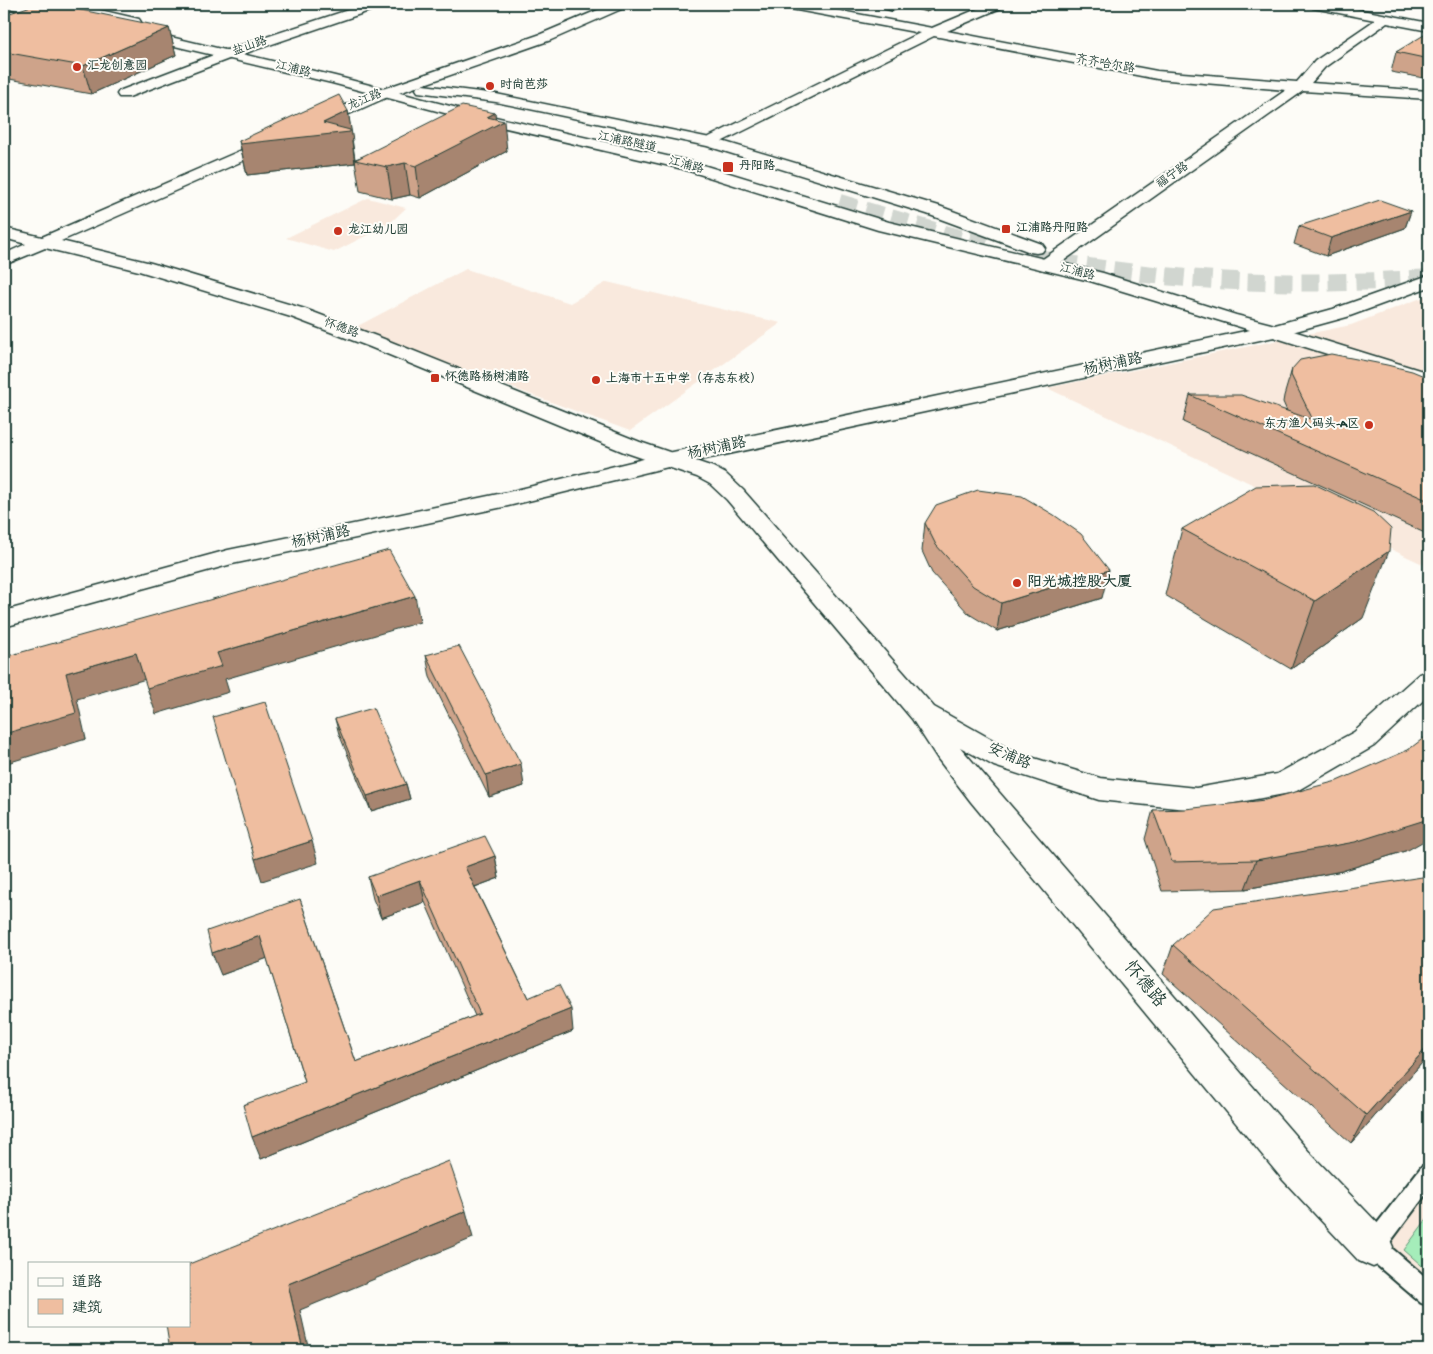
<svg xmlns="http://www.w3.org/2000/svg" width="1433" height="1354" viewBox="0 0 1433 1354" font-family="'Gochi Hand','LXGW WenKai TC',sans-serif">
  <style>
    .built { fill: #f9e9dd }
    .green { fill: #a5edba; stroke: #629577 }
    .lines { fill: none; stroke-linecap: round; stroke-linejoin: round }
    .secondary-tunnel { stroke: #d1d6d0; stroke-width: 18; stroke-dasharray: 18 9; stroke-linecap: butt }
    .service-casing { stroke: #1f3d34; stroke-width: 4 }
    .minor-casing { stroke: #1f3d34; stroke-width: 3 }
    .secondary-casing { stroke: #1f3d34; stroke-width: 3 }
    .service { fill: #fdfcf7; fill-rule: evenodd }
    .minor { fill: #fdfcf7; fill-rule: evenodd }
    .secondary { fill: #fdfcf7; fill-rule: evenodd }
    .wall { fill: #cea38a; stroke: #1f3d34 }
    .shaded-wall { fill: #a78570; stroke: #1f3d34 }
    .building { fill: #efbea0; stroke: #1f3d34 }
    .poi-dot { fill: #c8321e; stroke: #fdfcf7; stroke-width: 2 }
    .labels { text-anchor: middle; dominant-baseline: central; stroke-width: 4; stroke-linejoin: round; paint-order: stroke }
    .far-street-label { font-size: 12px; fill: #1f3d34; stroke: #fdfcf7 }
    .far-poi-label { font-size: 12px; font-weight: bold; fill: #1f3d34; stroke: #fdfcf7; text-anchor: start }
    .street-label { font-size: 15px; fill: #1f3d34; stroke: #fdfcf7 }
    .poi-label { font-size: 15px; font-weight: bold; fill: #1f3d34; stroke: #fdfcf7; text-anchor: start }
    .near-street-label { font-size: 18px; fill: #1f3d34; stroke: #fdfcf7 }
  </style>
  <rect width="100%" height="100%" fill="#fdfcf7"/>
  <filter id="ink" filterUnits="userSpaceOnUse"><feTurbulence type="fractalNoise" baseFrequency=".02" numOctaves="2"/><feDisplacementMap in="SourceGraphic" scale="10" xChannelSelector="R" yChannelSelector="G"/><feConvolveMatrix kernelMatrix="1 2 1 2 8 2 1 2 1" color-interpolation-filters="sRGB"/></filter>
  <g filter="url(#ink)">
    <path class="built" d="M 368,198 L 406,208 L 389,224 L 334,252 L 286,238 Z
      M 466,269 L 570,303 L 607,282 L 781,323 L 630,431 L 352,329 Z
      M 1429,295 L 1429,567 L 1047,388 L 1351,325 Z
      M 1429,1173 L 1429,1296 L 1373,1247 Z"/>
    <path class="green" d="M 1429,1216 L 1429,1272 L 1404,1250 Z"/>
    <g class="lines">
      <path class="secondary-tunnel" d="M 839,203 L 989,247
        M 1033,258 C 1168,282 1293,288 1429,278"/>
      <defs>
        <path id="service" d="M 871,4 L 892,6 L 906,4 L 892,10 Z
          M 1429,1163 L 1429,1190 L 1388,1245 L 1429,1280 L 1429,1306 L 1421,1303 L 1365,1255 L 1362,1247 L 1365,1239 L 1422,1166 Z"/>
        <path id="minor" d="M 88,4 L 105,4 L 103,7 L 4,43 L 4,35 Z
          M 366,4 L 383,4 L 381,7 L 234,57 L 129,97 L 119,97 L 117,94 L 119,91 L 224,51 Z
          M 612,4 L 628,4 L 626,7 L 551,40 L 390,96 L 61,241 L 151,263 L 305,309 L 384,339 L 640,442 L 713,467 L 726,474 L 743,490 L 934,707 L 1014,752 L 1100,778 L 1196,788 L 1277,774 L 1354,732 L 1419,674 L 1429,671 L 1429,695 L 1374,746 L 1295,792 L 1196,810 L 1099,800 L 994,766 L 960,747 L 1311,1154 L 1387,1233 L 1393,1247 L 1387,1261 L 1373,1267 L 1359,1261 L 1283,1180 L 971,802 L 938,759 L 912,719 L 727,500 L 710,484 L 697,477 L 624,452 L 370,347 L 291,317 L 139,271 L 45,248 L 4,265 L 4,254 L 26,244 L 4,238 L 4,228 L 42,237 L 380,90 L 541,34 Z
          M 780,4 L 804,4 L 932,28 L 989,4 L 1005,4 L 1003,7 L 947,31 L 1157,71 L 1297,82 L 1315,61 L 1375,20 L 1313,8 L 1307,4 L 1331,4 L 1429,23 L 1429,31 L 1387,23 L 1325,67 L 1311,83 L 1429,91 L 1429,99 L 1303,91 L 1052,269 L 1046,270 L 1040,269 L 1037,265 L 1040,261 L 1286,90 L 1157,79 L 934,36 L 715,145 L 705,145 L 702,142 L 705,139 L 920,33 L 786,8 Z
          M 1274,325 L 1429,373 L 1429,386 L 1267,335 L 1264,331 L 1267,327 Z"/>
        <path id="secondary" d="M 4,4 L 21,4 L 37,7 L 37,4 L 83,6 L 139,19 L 141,22 L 135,26 L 83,14 L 55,11 L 65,13 L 67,16 L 65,19 L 61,20 L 4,7 Z
          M 137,29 L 335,76 L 469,111 L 693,162 L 889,222 L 1103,273 L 1236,315 L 1275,325 L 1333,309 L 1429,275 L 1429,287 L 1347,317 L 1274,337 L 668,467 L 508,506 L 232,564 L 4,627 L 4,611 L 228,550 L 508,492 L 668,453 L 1250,330 L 1090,281 L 878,230 L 683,169 L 467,119 L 332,83 L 132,36 L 131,33 L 132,30 Z
          M 423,85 L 496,94 L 715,139 L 939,206 L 1042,244 L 1045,248 L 1042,252 L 1036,253 L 1030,252 L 927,214 L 707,146 L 496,102 L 418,92 L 416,89 L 418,86 Z"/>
      </defs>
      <use href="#service" class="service-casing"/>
      <use href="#minor" class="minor-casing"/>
      <use href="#secondary" class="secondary-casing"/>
      <use href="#service" class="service"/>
      <use href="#minor" class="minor"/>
      <use href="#secondary" class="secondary"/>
    </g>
    <path class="wall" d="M 905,4 L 947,4 L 926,12 L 905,6 Z
      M 4,15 L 169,28 L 176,55 L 91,94 L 4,78 Z
      M 1429,36 L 1429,79 L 1391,72 L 1396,52 Z
      M 348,111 L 355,159 L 495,113 L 495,119 L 507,151 L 420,198 L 410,195 L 392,199 L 360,191 L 355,161 L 355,163 L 247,175 L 239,141 Z
      M 1411,211 L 1405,228 L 1326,256 L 1294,244 L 1299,226 Z
      M 1292,369 L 1429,378 L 1429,535 L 1183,422 L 1190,395 L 1287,411 L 1283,402 L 1284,396 Z
      M 925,523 L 1102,598 L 997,631 L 969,614 L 932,573 L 922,551 Z
      M 1182,529 L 1363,618 L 1291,669 L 1165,595 Z
      M 426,655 L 524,786 L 489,797 L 430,677 Z
      M 335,719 L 406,784 L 410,799 L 371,811 L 339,734 Z
      M 1153,810 L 1408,850 L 1342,871 L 1245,889 L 1162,891 L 1145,839 Z
      M 495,856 L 499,878 L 475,887 L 528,998 L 573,1031 L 261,1159 L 305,1082 L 267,958 L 221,975 L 300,899 L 356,1062 L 475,1016 L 425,902 L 381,918 L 373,899 L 368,877 Z
      M 1429,876 L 1429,1055 L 1351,1143 L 1163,974 L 1173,945 Z"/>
    <path class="shaded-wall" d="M 927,4 L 947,4 L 926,12 Z
      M 169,28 L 176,55 L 91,94 L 83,66 Z
      M 348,111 L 353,141 L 352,141 L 355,163 L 247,175 L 240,144 L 323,123 Z
      M 495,113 L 496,125 L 504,121 L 507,151 L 420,198 L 416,166 L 487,117 Z
      M 405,163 L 410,195 L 392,199 L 387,167 Z
      M 1411,211 L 1405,228 L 1326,256 L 1331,238 Z
      M 1389,551 L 1363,618 L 1291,669 L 1315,601 Z
      M 1109,570 L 1102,598 L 997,631 L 1001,603 Z
      M 415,596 L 420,622 L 225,679 L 229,692 L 156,714 L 147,688 L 217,653 Z
      M 136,653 L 146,679 L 77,699 L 86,739 L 4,764 L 4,734 L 66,673 Z
      M 521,764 L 524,786 L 489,797 L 486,775 Z
      M 406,784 L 410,799 L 371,811 L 367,796 Z
      M 1429,817 L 1429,838 L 1408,850 L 1342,871 L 1245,889 L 1256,860 Z
      M 312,841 L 318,863 L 262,881 L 255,859 Z
      M 495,856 L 499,878 L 469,889 L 465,867 Z
      M 420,880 L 425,902 L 381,918 L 376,896 Z
      M 260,936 L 268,958 L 221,975 L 212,953 Z
      M 571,1009 L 573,1031 L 261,1159 L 252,1137 Z
      M 1429,1045 L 1429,1055 L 1351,1143 L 1366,1115 Z
      M 466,1211 L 473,1238 L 300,1310 L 309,1350 L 303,1350 L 288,1284 Z"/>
    <path class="building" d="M 37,4 L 52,4 L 169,28 L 83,66 L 4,52 L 4,15 Z
      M 1424,35 L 1429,36 L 1429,59 L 1396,52 Z
      M 339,95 L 348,111 L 323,123 L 350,130 L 350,132 L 240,144 L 239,141 Z
      M 462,106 L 495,113 L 487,117 L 504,121 L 416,166 L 405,163 L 387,167 L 355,160 Z
      M 1380,200 L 1411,211 L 1331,238 L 1299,226 Z
      M 1331,354 L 1387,365 L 1412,371 L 1429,378 L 1429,501 L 1190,395 L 1241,395 L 1313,420 L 1291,375 L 1292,369 L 1300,360 Z
      M 1314,484 L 1373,512 L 1391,529 L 1389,551 L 1315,601 L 1182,529 L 1256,486 Z
      M 978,490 L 1022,496 L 1054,515 L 1081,534 L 1109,570 L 1001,603 L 973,586 L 936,545 L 925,523 L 936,505 Z
      M 389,550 L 415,596 L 217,653 L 222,666 L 147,688 L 136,653 L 66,673 L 76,713 L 4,734 L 4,657 Z
      M 459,646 L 521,764 L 486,775 L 426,655 Z
      M 265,702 L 312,841 L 255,859 L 213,717 Z
      M 373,708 L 406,784 L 367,796 L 335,719 Z
      M 1429,734 L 1429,817 L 1422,821 L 1355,842 L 1256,860 L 1172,862 L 1153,810 L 1185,809 L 1265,800 L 1337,781 L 1408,750 Z
      M 485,836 L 495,856 L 465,867 L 528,998 L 559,985 L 571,1009 L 252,1137 L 243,1105 L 305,1082 L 260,936 L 212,953 L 207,931 L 300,899 L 356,1062 L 480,1014 L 420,880 L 376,896 L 368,877 Z
      M 1429,876 L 1429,1045 L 1366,1115 L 1173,945 L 1214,908 Z
      M 449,1161 L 466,1211 L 288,1284 L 303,1350 L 170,1350 L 166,1325 L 189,1325 L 189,1264 Z"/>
  </g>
  <g class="poi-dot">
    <circle cx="77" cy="67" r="5"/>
    <circle cx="490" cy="86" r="5"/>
    <rect x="722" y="161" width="12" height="12" rx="2.5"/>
    <rect x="1001" y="224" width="10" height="10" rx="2.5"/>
    <circle cx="338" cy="231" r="5"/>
    <rect x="430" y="373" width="10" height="10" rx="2.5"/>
    <circle cx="596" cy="380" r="5"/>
    <circle cx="1369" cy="425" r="5"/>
    <circle cx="1017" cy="583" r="5"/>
  </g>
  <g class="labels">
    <g class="far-street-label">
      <text transform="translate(250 47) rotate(-19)">盐山路</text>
      <text transform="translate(1105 65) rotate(10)">齐齐哈尔路</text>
      <text transform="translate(293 70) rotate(14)">江浦路</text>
      <text transform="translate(365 101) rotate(-23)">龙江路</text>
      <text transform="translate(627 143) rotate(12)">江浦路隧道</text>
      <text transform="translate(686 166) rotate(15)">江浦路</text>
      <text transform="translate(1173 176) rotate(-35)">福宁路</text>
      <text transform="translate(1077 273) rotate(14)">江浦路</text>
      <text transform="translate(341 329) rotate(20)">怀德路</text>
    </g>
    <g class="far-poi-label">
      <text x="87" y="67">汇龙创意园</text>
      <text x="500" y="86">时尚芭莎</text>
      <text x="739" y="167">丹阳路</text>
      <text x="1016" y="229">江浦路丹阳路</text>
      <text x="348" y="231">龙江幼儿园</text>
      <text x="445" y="378">怀德路杨树浦路</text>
      <text x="606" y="380">上海市十五中学（存志东校）</text>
      <text x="1359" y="425" text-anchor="end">东方渔人码头-A区</text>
    </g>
    <g class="street-label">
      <text transform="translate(1113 365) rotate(-12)">杨树浦路</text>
      <text transform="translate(717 449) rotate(-12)">杨树浦路</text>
      <text transform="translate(321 538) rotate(-12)">杨树浦路</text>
      <text transform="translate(1009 757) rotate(23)">安浦路</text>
    </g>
    <g class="poi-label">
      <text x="1027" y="583">阳光城控股大厦</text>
    </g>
    <g class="near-street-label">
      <text transform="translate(1144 985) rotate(50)">怀德路</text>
    </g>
  </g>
  <rect width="1433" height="1354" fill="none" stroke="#fdfcf7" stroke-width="20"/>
  <rect x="10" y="10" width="1413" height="1334" fill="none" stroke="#1f3d34" stroke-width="2" filter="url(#ink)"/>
  <rect x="28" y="1262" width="162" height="65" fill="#fdfcf7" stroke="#a4b0a9"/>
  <rect x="38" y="1278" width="25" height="8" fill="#fdfcf7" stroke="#a4b0a9"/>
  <text x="72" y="1286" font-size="15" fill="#1f3d34">道路</text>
  <rect x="38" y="1299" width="25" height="15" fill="#efbea0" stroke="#a4b0a9"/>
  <text x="72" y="1312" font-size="15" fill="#1f3d34">建筑</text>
</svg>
